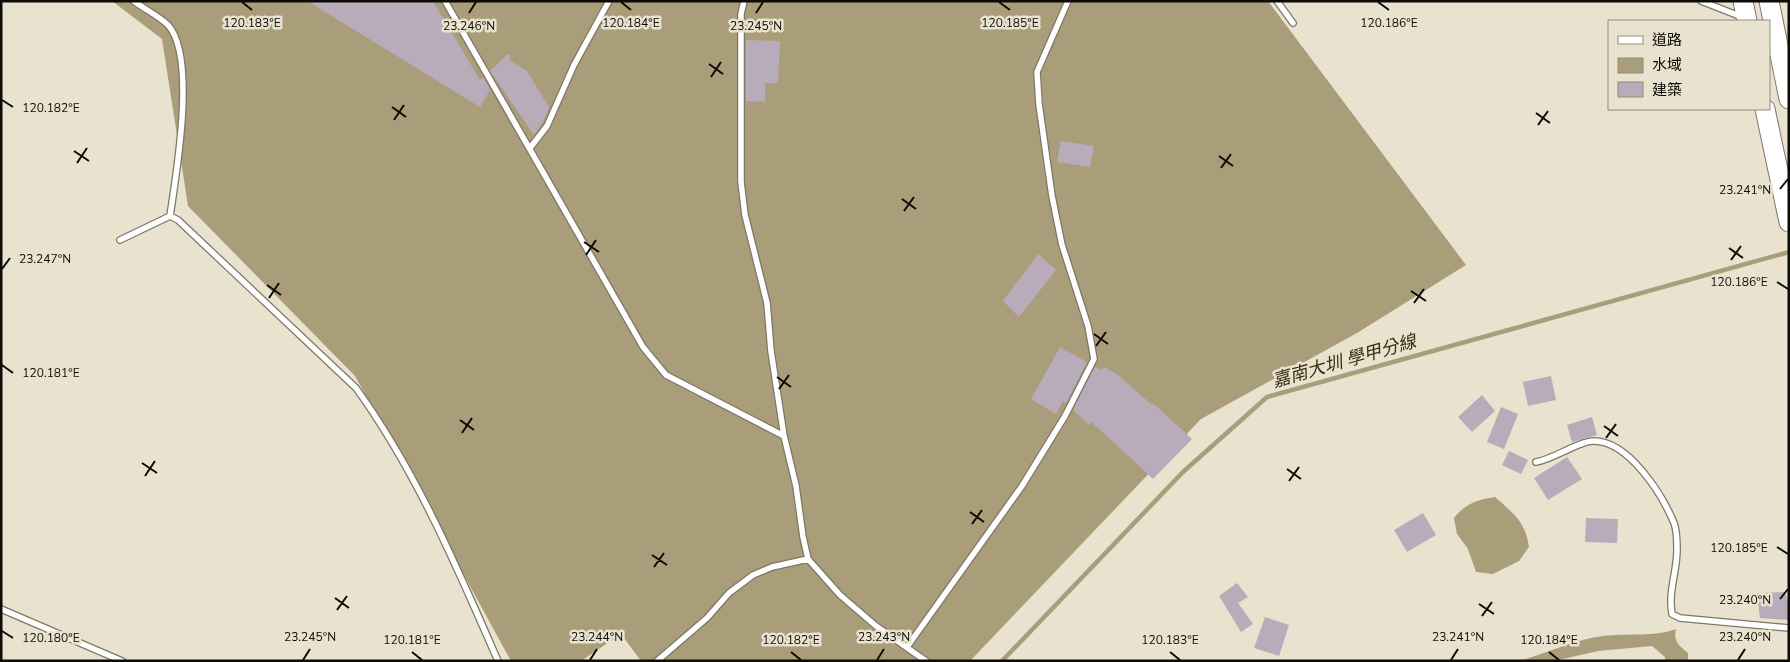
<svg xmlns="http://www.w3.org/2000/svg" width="1790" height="662" viewBox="0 0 1790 662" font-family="'Nunito Sans','Noto Sans TC',sans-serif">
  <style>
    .water { fill: #aa9d7a }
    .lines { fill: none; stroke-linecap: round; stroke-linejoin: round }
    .stream { stroke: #aa9d7a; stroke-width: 4.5 }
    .building { fill: #b8abba }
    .lane-casing { stroke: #7d7766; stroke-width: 8 }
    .primary-casing { stroke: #7d7766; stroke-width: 21 }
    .lane { stroke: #fff; stroke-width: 5.5 }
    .primary { stroke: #fff; stroke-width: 19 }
    .ticks { fill: none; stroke: #0d0b06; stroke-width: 2 }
    .labels { text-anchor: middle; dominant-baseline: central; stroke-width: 5; stroke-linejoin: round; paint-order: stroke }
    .water-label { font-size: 18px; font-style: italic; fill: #372d0e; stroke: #e9e2cf }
    .ticks-label { font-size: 12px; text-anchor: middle; fill: #0d0b06; stroke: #e9e2cf; stroke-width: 5; stroke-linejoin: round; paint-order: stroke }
  </style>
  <rect width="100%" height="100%" fill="#e9e2cf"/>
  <path class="water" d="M 112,1 L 1268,1 L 1466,265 L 1357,333 L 1201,419 L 970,661 L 641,661 L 621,634 L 581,661 L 511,661 L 355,376 L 188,206 L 162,39 Z
    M 1495,497 C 1514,514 1525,521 1529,547 L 1519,561 L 1493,574 L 1476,572 L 1468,549 L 1457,534 L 1454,518 C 1466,503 1477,500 1495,497 Z
    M 1676,629 C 1673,641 1679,646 1688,653 L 1688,661 L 1665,661 L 1665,657 L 1652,646 L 1598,651 L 1554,661 L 1520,661 C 1546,653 1577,639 1603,636 C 1625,633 1657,637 1676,629 Z"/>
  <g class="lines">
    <path class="stream" d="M 1002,661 L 1183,472 L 1267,397 L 1789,252"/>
  </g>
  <path class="building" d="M 307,1 L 433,1 L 480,80 L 483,77 L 490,90 L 480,107 Z
    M 746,40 L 780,41 L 778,83 L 765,83 L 765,102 L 746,101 Z
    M 508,54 L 511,56 L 509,60 L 527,71 L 549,107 L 543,122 L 534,135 L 490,71 Z
    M 1061,141 L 1094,146 L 1090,167 L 1057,162 Z
    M 1038,254 L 1056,270 L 1019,317 L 1003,301 Z
    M 1060,347 L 1087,362 L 1066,403 L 1063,401 L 1056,414 L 1031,399 Z
    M 1095,367 L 1102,370 L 1104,367 L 1118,375 L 1152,405 L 1153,403 L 1192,439 L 1153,479 L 1109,438 L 1091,422 L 1089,425 L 1073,410 Z
    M 1551,376 L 1556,400 L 1528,406 L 1523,382 Z
    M 1482,395 L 1495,411 L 1472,432 L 1458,417 Z
    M 1501,407 L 1518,414 L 1504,449 L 1487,442 Z
    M 1592,417 L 1597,435 L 1572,442 L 1567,425 Z
    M 1509,451 L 1528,460 L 1521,474 L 1502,465 Z
    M 1567,457 L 1582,479 L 1548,500 L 1534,478 Z
    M 1423,513 L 1436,535 L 1407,552 L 1394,530 Z
    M 1586,518 L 1618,519 L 1617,543 L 1585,542 Z
    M 1237,583 L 1248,597 L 1238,603 L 1253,624 L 1241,632 L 1219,596 Z
    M 1785,592 L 1789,604 L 1789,620 L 1760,618 L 1757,593 Z
    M 1265,617 L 1289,625 L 1279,656 L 1254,648 Z"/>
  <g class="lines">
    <defs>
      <path id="lane" d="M 134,1 C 144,9 159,16 168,25 C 197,57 176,175 170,216
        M 445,1 L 643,347 L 666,375 L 784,436
        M 744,1 L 741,14 L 741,182 L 745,215 L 767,303 L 771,351 L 784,436 L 796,486 L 803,537 L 808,559 L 840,595 L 876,626 L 926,661
        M 1277,1 L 1293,23
        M 1701,1 L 1742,17
        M 530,148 L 547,126 L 574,65 L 609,1
        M 120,240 L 170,216 L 178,220 L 356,388 C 416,471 457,567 498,661
        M 1536,462 C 1554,459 1579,441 1593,441 C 1628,440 1662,494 1674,523 C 1677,530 1677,542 1677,550 C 1677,572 1668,591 1672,614 L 1680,618 L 1789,628
        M 1,609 L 122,661
        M 907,647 L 1022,486 L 1065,416 L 1094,359 L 1088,326 L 1062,245 L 1052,196 L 1039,104 L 1037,72 L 1068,1
        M 657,661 L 707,618 L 729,593 L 753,575 L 772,567 L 808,559"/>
      <path id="primary" d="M 1743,1 L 1747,21
        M 1769,1 L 1789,99
        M 1765,109 L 1789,222"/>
    </defs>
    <use href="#lane" class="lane-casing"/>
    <use href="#primary" class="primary-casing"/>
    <use href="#lane" class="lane"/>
    <use href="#primary" class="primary"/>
  </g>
  <path class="ticks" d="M 242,2 L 252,10M 621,2 L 631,10M 999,2 L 1010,10M 1378,2 L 1389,10M 469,13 L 476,2M 756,13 L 763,2M 709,64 L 723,74M 711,77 L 721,62M 2,100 L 13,107M 392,107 L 406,117M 1536,113 L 1550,123M 394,120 L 404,105M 1538,125 L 1548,111M 74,151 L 89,161M 1219,156 L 1233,166M 77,163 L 87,148M 1221,168 L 1231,154M 1780,189 L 1788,179M 902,199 L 916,209M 904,211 L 914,197M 584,242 L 599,252M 1729,248 L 1743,258M 586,255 L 596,240M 1731,260 L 1741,246M 2,269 L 10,258M 1777,282 L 1788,289M 267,285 L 281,295M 1411,291 L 1426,301M 269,298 L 279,283M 1414,303 L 1424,289M 1094,334 L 1108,344M 1096,346 L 1106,332M 2,365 L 13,373M 777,377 L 791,387M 779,389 L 789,375M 460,420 L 474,430M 1604,426 L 1618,436M 462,433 L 472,418M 1606,438 L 1616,424M 142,463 L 157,473M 1287,469 L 1301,479M 145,476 L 155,461M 1289,481 L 1299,467M 970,512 L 984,522M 972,524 L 982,510M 1777,547 L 1788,554M 652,555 L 667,565M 654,567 L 664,553M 335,598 L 349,608M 1780,599 L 1788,589M 1479,604 L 1494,614M 337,610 L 347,596M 1482,616 L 1492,602M 2,631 L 13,638M 412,652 L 422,660M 791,652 L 801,660M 1170,652 L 1180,660M 1549,652 L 1559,660M 303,660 L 310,649M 590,660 L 597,649M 877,660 L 884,649M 1451,660 L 1458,649M 1738,660 L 1745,649"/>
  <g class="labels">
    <g class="water-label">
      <text transform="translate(1344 361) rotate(-16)">嘉南大圳 學甲分線</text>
    </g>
  </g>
  <g class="ticks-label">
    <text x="252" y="27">120.183°E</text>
    <text x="631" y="27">120.184°E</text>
    <text x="1010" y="27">120.185°E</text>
    <text x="1389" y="27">120.186°E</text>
    <text x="469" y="30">23.246°N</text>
    <text x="756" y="30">23.245°N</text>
    <text x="51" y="112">120.182°E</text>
    <text x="1745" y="194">23.241°N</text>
    <text x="45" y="263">23.247°N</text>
    <text x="1739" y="286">120.186°E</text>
    <text x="51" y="377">120.181°E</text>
    <text x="1739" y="552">120.185°E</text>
    <text x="1745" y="604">23.240°N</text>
    <text x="310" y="641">23.245°N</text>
    <text x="597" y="641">23.244°N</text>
    <text x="884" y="641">23.243°N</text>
    <text x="1458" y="641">23.241°N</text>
    <text x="1745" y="641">23.240°N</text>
    <text x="51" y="642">120.180°E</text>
    <text x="412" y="644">120.181°E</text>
    <text x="791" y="644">120.182°E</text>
    <text x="1170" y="644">120.183°E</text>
    <text x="1549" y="644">120.184°E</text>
  </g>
  <rect width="1790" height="662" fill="none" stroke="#0d0b06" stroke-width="5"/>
  <rect x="1608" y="20" width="162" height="90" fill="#e9e2cf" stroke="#918c7f"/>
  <rect x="1618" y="36" width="25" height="8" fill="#ffffff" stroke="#918c7f"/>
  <text x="1652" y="45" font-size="15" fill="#0d0b06">道路</text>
  <rect x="1618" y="58" width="25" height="15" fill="#aa9d7a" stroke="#918c7f"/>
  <text x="1652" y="70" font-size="15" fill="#0d0b06">水域</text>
  <rect x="1618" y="82" width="25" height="15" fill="#b8abba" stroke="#918c7f"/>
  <text x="1652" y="95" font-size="15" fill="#0d0b06">建築</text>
</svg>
